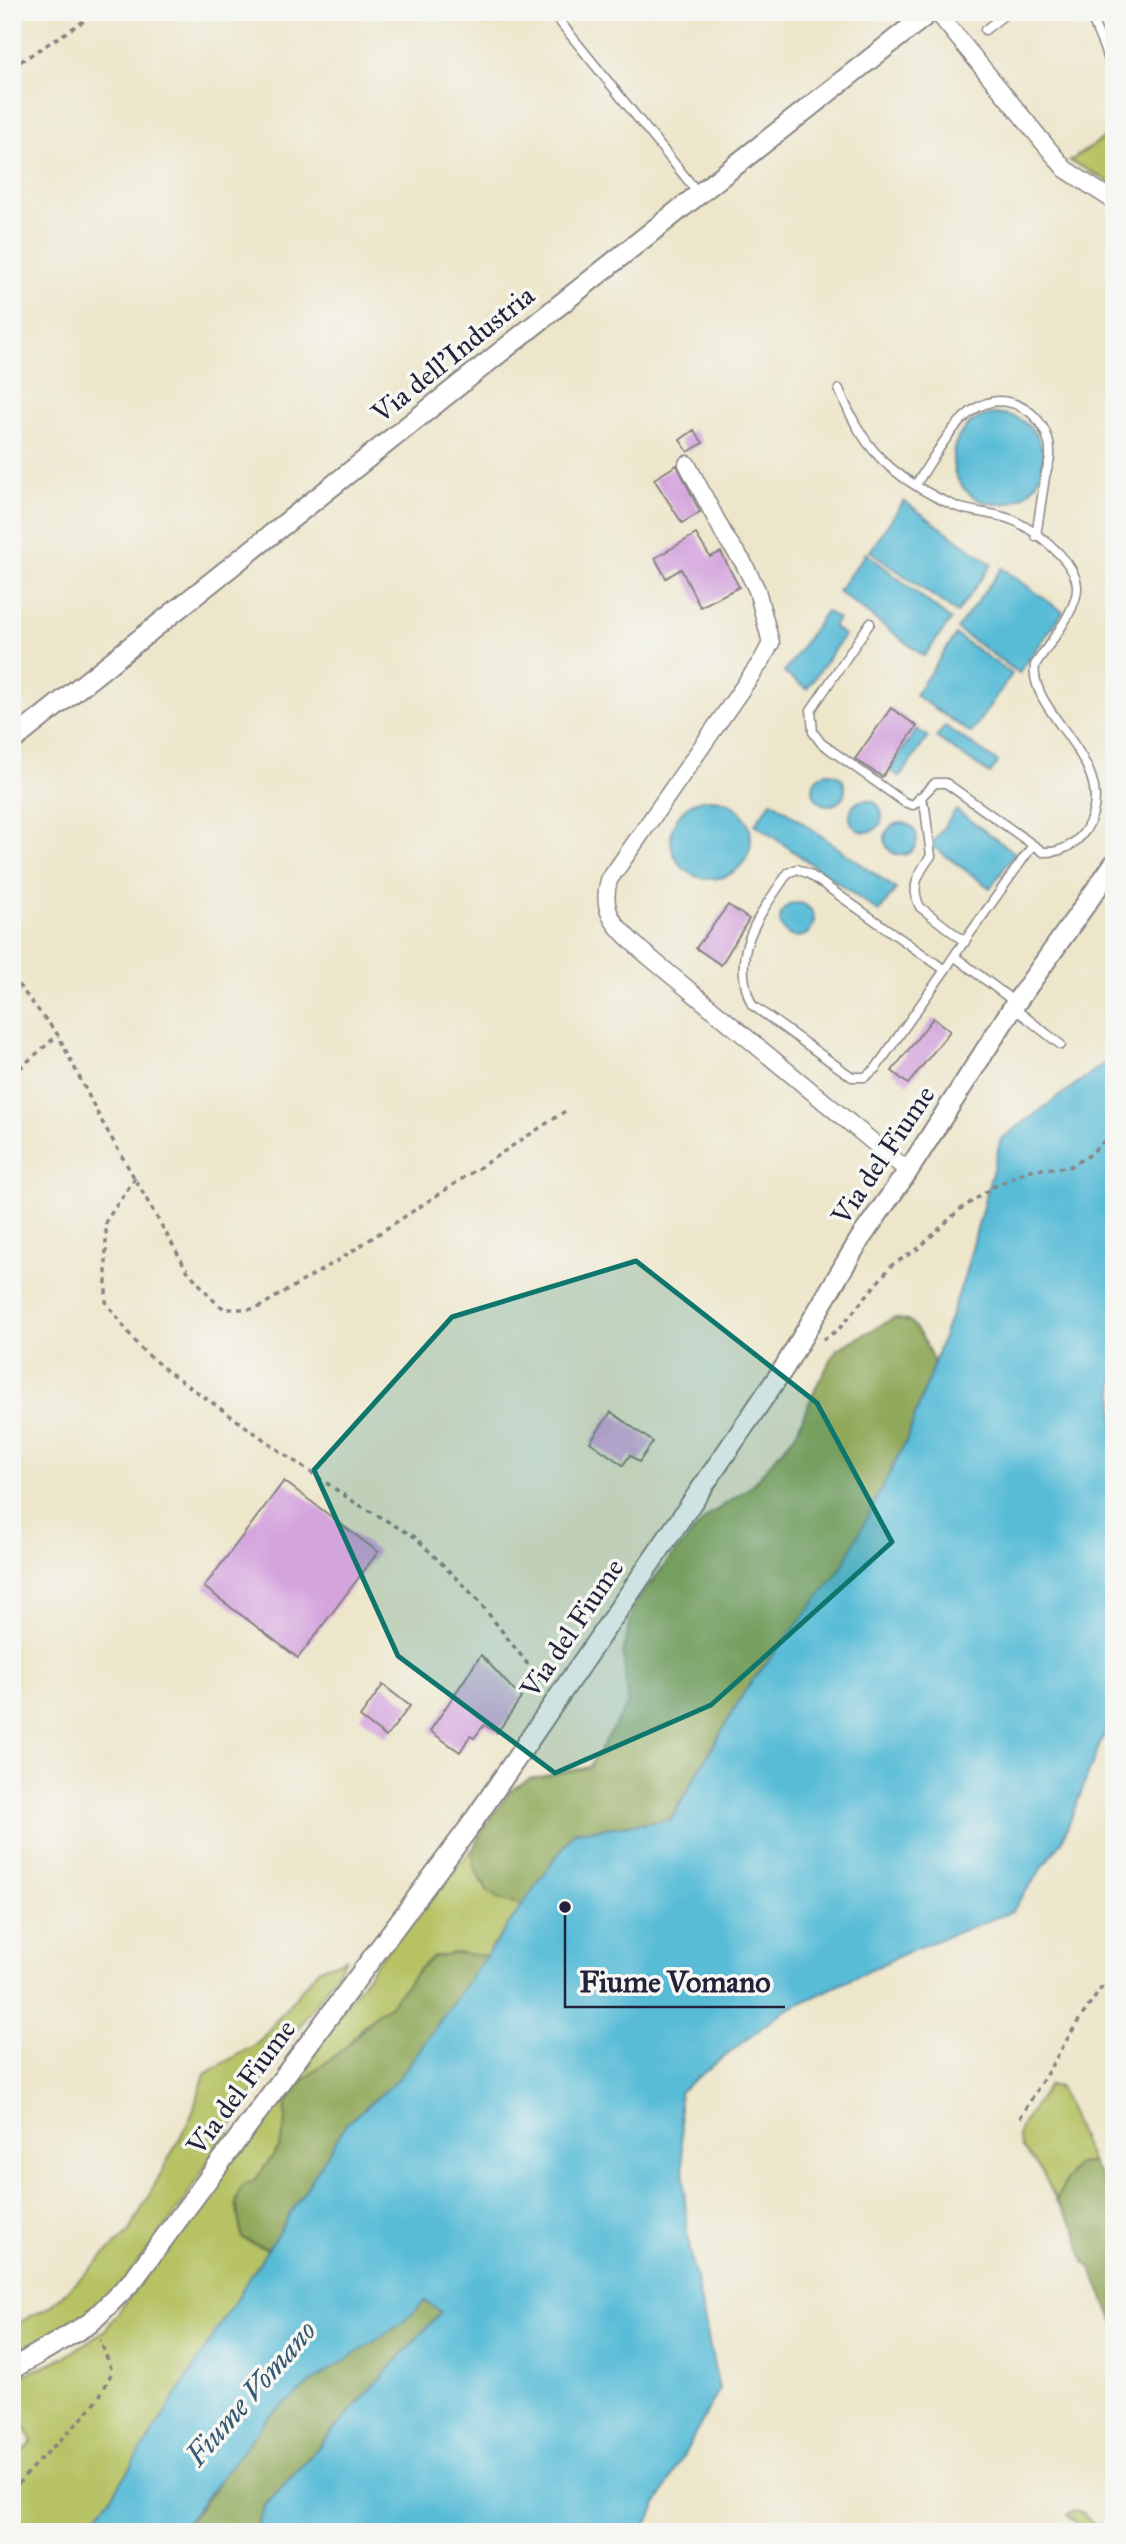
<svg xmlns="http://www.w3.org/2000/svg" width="1126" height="2544" viewBox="0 0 1126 2544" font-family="'IM FELL Great Primer',serif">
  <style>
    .green { fill: #b6c264; stroke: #6c7250; stroke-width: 2 }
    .forest { fill: #90a85a; stroke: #59654a; stroke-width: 2 }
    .water { fill: #59bcd7; stroke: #3e6f89; stroke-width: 2 }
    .building { fill: #d4a4dd }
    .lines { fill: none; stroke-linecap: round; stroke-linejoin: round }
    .service-casing { stroke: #888483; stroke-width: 11 }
    .minor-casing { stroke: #888483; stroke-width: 19 }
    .tertiary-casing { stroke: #888483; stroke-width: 23 }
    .path { stroke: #888483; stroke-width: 3.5; stroke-dasharray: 5 5; stroke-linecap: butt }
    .service { stroke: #fff; stroke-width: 8 }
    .minor { stroke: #fff; stroke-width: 16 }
    .tertiary { stroke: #fff; stroke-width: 19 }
    .marked { fill: #0f766e; fill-opacity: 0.2; stroke: #0f766e; stroke-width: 5; stroke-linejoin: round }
    .labels { text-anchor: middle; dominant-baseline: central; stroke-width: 7; stroke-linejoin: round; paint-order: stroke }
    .street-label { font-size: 28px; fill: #22223b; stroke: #f6f6f2 }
    .water-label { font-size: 30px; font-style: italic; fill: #355872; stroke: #f6f6f2 }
    .leader { fill: none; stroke: #22223b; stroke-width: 2.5 }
    .callout-dot { fill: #22223b; stroke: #f6f6f2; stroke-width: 2.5 }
    .callout-label { font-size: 30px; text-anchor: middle; font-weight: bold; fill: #22223b; stroke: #f6f6f2; stroke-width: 7; stroke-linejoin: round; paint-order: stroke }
  </style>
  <rect width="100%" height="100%" fill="#f6f6f2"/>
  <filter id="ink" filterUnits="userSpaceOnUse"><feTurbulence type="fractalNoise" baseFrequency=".0143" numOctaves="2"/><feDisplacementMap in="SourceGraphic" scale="14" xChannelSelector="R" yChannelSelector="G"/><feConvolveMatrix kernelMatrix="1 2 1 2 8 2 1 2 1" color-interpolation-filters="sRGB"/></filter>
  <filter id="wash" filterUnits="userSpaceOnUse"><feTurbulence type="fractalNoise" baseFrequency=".00686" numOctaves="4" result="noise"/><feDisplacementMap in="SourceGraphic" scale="28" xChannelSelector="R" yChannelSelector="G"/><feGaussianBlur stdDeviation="1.57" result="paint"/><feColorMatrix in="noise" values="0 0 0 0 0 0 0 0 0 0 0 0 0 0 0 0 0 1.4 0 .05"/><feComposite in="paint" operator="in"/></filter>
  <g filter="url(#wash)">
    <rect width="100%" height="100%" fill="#ede6cb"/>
    <path class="green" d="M 1114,131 L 1114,187 L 1101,177 L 1070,161 Z
      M 473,1849 C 475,1886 488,1896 523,1905 L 488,1956 L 453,1953 L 434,1957 L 420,1968 L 390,2006 L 364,2025 L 346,2047 L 314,2072 L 293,2096 L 286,2105 L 284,2132 L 279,2148 L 255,2180 L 241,2187 L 236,2203 L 242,2238 L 269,2250 L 119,2486 L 85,2532 L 12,2532 L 12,2461 L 32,2442 L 12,2397 L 12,2380 L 65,2357 L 106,2329 L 408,1921 Z
      M 346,1959 L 237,2117 L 177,2212 L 105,2305 L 12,2367 L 12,2326 L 51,2306 L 130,2231 L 191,2117 L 205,2074 L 258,2043 L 318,1969 Z
      M 1049,2085 L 1059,2087 L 1092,2163 L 1078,2164 L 1070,2173 L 1056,2200 L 1042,2171 L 1022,2148 L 1018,2136 L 1023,2123 Z
      M 1072,2511 L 1079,2512 L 1105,2532 L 1086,2532 L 1067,2515 Z"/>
    <path class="forest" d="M 894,1318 L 911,1322 L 925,1342 L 934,1364 L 907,1439 L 841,1569 L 746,1689 L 670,1820 L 574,1832 L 523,1905 L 499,1899 L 488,1892 L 474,1865 L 473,1849 L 481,1832 L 510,1791 L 529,1779 L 589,1767 L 628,1704 L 623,1654 L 634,1604 L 673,1555 L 709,1515 L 750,1487 L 795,1435 L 818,1383 L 837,1349 Z
      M 453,1953 L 488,1956 L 398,2080 L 347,2123 L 269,2250 L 242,2238 L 236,2203 L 241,2187 L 255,2180 L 279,2148 L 284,2132 L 286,2105 L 300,2083 L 346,2047 L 377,2013 L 389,2006 L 420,1968 L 434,1957 Z
      M 1092,2163 C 1125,2206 1114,2271 1114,2322 L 1091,2268 L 1084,2262 L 1076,2229 L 1056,2200 L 1070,2173 L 1078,2164 Z
      M 425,2301 L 441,2312 L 265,2505 L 255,2532 L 179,2532 C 213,2498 234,2451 269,2417 C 316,2371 378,2346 425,2301 Z"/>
    <path class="water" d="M953 459a45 45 0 1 1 90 0a45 45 0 1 1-90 0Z
      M 904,501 L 992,564 L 957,613 L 870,551 Z
      M 866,553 L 951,620 L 924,656 L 838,591 Z
      M 1002,568 L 1063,612 L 1019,673 L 957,629 Z
      M 826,611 L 838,619 L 833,627 L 844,635 L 807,689 L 784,673 Z
      M 956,635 L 1012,674 L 971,733 L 915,695 Z
      M 945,726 L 998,762 L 990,774 L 936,737 Z
      M 917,729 L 928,737 L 900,777 L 889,770 Z
      M813 789a16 16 0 1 1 32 0a16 16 0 1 1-32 0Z
      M671 839a40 40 0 1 1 80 0a40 40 0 1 1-80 0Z
      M850 816a16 16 0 1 1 32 0a16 16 0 1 1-32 0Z
      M 772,801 L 896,889 L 879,912 L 755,824 Z
      M 956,810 L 1015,853 L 990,888 L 931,845 Z
      M885 839a16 16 0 1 1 32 0a16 16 0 1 1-32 0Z
      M780 920a17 17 0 1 1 34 0a17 17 0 1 1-34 0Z
      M 1114,1052 L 1114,1708 L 1062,1841 L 1011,1912 L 914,1949 L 782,2012 L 679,2092 L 687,2235 L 719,2390 L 642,2532 L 255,2532 L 265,2506 L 441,2312 L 425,2301 L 401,2324 L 318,2378 L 268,2417 L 179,2532 L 85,2532 L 119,2486 L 347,2123 L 398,2080 L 574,1832 L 671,1820 L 746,1689 L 841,1569 L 907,1439 L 964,1278 L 1001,1139 L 1109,1060 Z"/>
    <g id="blocks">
      <path class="building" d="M 694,430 L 703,443 L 688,452 L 680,440 Z
        M 677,465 L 700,512 L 682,523 L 654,479 Z
        M 696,534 L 710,557 L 721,552 L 739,587 L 700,607 L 681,569 L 666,578 L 655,558 Z
        M 891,708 L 917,726 L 882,777 L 855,759 Z
        M 728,905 L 749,919 L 721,965 L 696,948 Z
        M 933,1018 L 950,1031 L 908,1084 L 892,1071 Z
        M 611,1412 L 653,1442 L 639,1462 L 630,1455 L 623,1465 L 590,1442 Z
        M 284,1481 L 378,1552 L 298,1658 L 204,1587 Z
        M 481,1655 L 521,1698 L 497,1733 L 484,1725 L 474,1738 L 470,1736 L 460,1752 L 430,1731 Z
        M 383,1685 L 410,1706 L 386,1737 L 360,1717 Z"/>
    </g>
  </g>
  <g filter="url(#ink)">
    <use href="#blocks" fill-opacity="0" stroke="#888483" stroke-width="2"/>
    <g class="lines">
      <defs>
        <path id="service" d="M 552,12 L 699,194
          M 1089,12 L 1114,72
          M 985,30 L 1008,12
          M 839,389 C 851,419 866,447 891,468 C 909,483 934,497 955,506 C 975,514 998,512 1017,522 C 1038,533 1075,561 1077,586 C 1079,609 1047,646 1035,665 C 1027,714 1126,766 1085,831 C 1074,846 1061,853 1043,852 L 946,783 L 935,783 L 913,805 L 904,802 L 821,743 L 813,732 L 811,710 L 870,623
          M 916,484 C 942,447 975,372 1031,413 C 1043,423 1051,440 1050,456 C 1050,463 1046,470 1045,477 C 1042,497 1039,516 1036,536
          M 920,797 L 925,808 L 931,856 C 918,873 910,887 920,907 L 965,942
          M 954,956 L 1016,1003
          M 945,970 L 809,874 L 797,869 L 788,873 C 760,914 728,953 752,1005 L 852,1077 L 865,1077 L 876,1068 L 945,970 L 954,956 L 1033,845
          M 1014,1008 L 1061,1045"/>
        <path id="minor" d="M 937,12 L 1065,169 L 1114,201
          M 687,464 L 726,538 L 743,562 L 757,590 L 771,643 L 762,660 L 609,880 C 599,915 619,929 642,951 L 908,1171"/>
        <path id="tertiary" d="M 12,741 L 699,194 L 930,12
          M 12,2369 L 90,2323 L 133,2280 L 468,1829 L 784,1368 L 860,1239 L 908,1171 L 1013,1007 L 1114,864"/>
      </defs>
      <use href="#service" class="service-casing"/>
      <use href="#minor" class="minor-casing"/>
      <use href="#tertiary" class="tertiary-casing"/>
      <path class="path" d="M 12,67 L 98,12
        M 12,977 L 58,1035 L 100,1118 L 187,1270 L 216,1303 L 225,1309 L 256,1309 L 279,1295 L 337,1261 L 567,1110
        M 12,1075 L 58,1035
        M 135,1178 L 106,1221 L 106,1302 L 139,1347 L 162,1367 L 290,1458 L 354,1502 L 415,1537 L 477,1599 L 544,1685
        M 823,1340 L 839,1329 L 892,1265 L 919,1248 L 959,1210 L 995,1186 L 1030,1170 L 1069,1167 L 1088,1156 L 1114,1132
        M 1020,2118 L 1077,2023 L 1114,1970
        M 12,2492 C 42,2449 94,2421 112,2371 L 100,2340"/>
      <use href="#service" class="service"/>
      <use href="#minor" class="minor"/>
      <use href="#tertiary" class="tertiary"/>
    </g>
  </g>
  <path class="marked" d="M 636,1261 L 817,1403 L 892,1542 L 711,1705 L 555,1773 L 398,1656 L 314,1470 L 452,1317 Z"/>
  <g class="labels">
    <g class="street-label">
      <text transform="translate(453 354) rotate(-39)">Via dell'Industria</text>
      <text transform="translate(883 1155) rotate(-56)">Via del Fiume</text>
      <text transform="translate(572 1628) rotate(-56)">Via del Fiume</text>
      <text transform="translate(241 2087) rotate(-53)">Via del Fiume</text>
    </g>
    <g class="water-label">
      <text transform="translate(251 2393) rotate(-49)">Fiume Vomano</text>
    </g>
  </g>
  <path class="leader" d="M565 1907L565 2007H785"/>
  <circle class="callout-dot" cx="565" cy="1907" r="7"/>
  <g class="callout-label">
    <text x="675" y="1992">Fiume Vomano</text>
  </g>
  <rect width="1126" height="2544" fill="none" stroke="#f6f6f2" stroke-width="42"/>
</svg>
